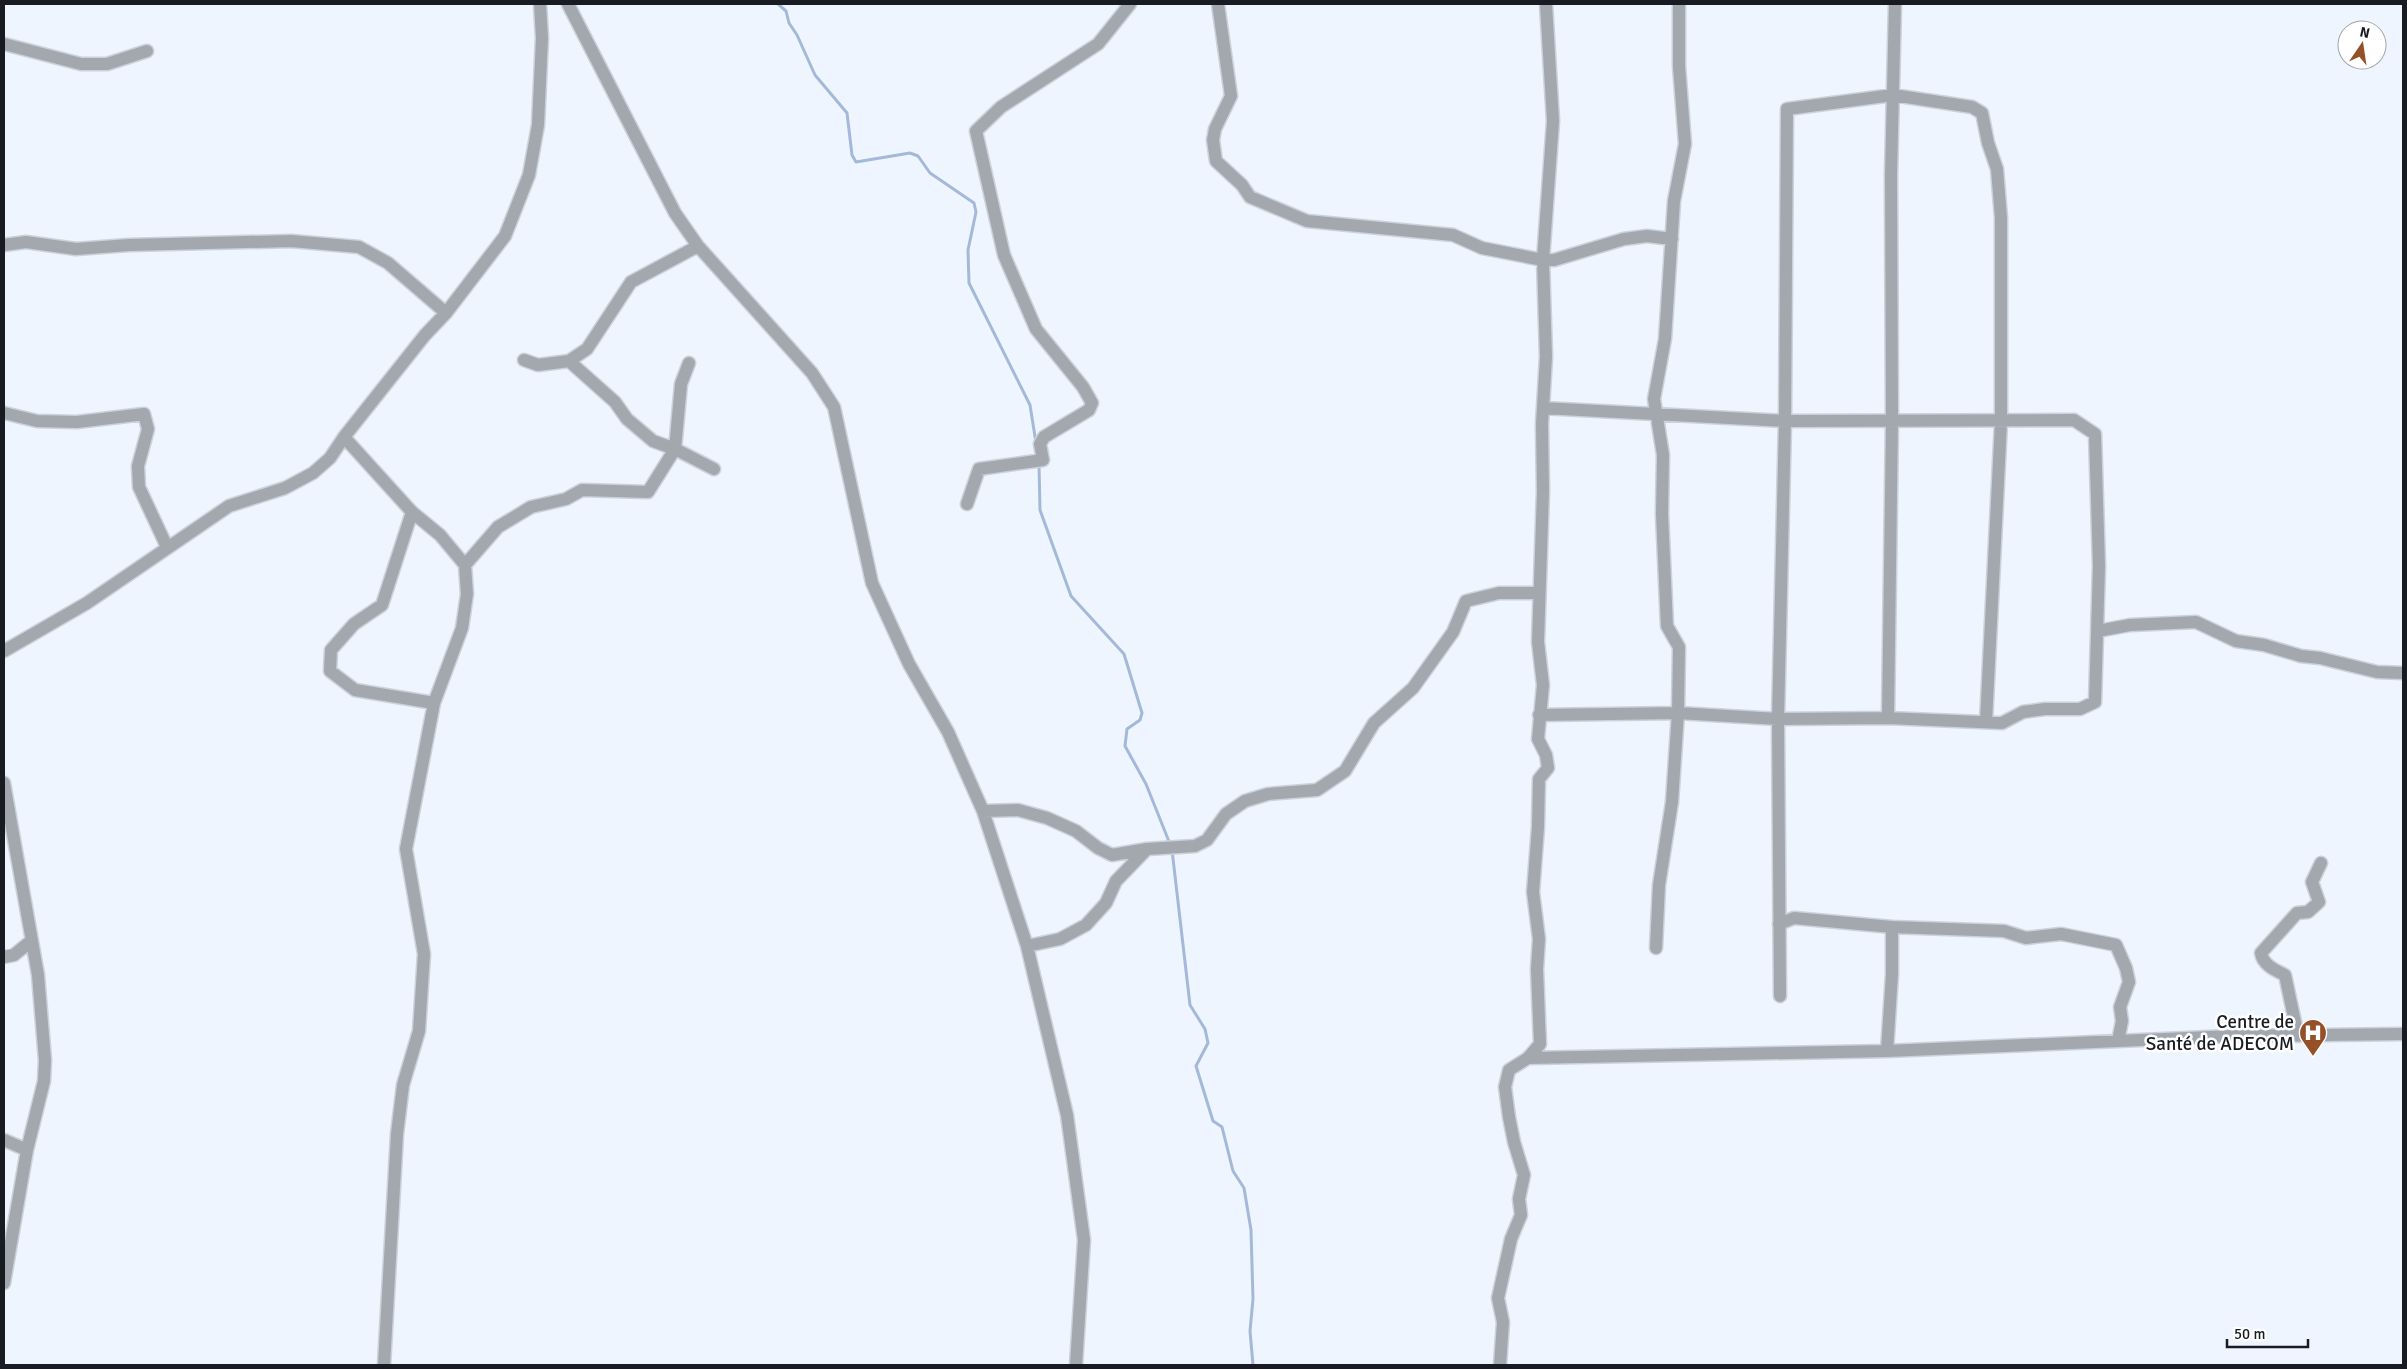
<svg xmlns="http://www.w3.org/2000/svg" width="2407" height="1369" viewBox="0 0 2407 1369" font-family="Signika,sans-serif">
  <style>
    .lines { fill: none; stroke-linecap: round; stroke-linejoin: round }
    .stream { stroke: #a4b9d8; stroke-width: 3 }
    .minor-casing { stroke: #ccd2dc; stroke-width: 15 }
    .minor { stroke: #a3a8af; stroke-width: 12 }
    .labels { text-anchor: middle; dominant-baseline: central; stroke-width: 5; stroke-linejoin: round; paint-order: stroke }
    .poi-label { font-size: 19px; fill: #181c22; stroke: #fff; text-anchor: end }
  </style>
  <rect width="100%" height="100%" fill="#eef5ff"/>
  <g class="lines">
    <path class="stream" d="M 778,4 L 786,11 L 789,23 L 797,35 L 815,75 L 847,113 L 852,155 L 856,162 L 910,153 L 918,156 L 930,173 L 974,203 L 976,212 L 968,250 L 969,283 L 1030,405 L 1036,443
      M 1039,464 L 1040,510 L 1071,596 L 1124,654 L 1142,713 L 1140,720 L 1127,729 L 1125,746 L 1146,784 L 1170,844
      M 1172,850 L 1190,1005 L 1205,1029 L 1208,1043 L 1196,1066 L 1213,1121 L 1222,1127 L 1233,1171 L 1244,1188 L 1251,1230 L 1253,1299 L 1250,1331 L 1253,1365"/>
    <defs>
      <path id="minor" d="M 568,4 L 675,213 L 698,246 L 812,373 L 834,407 L 872,583 L 909,664 L 948,732 L 983,811 L 1027,946 L 1067,1115 L 1084,1240 L 1076,1365
        M 1218,4 L 1231,96 L 1215,129 L 1213,140 L 1216,161 L 1242,185 L 1250,197 L 1307,221 L 1453,235 L 1482,248 L 1543,260 L 1554,260 L 1624,239 L 1647,236 L 1672,239
        M 4,44 L 81,64 L 107,64 L 147,51
        M 4,245 L 26,242 L 76,249 L 129,245 L 291,241 L 359,247 L 388,263 L 446,313
        M 524,360 L 538,365 L 569,361 L 587,349 L 631,282 L 698,246
        M 569,361 L 615,402 L 627,419 L 653,441 L 675,449 L 714,469
        M 4,413 L 37,421 L 77,422 L 144,414 L 148,429 L 138,466 L 139,487 L 167,547
        M 344,437 L 412,512 L 440,535 L 465,565 L 467,594 L 462,628 L 434,703 L 406,849 L 424,954 L 419,1031 L 403,1085 L 397,1134 L 384,1365
        M 967,504 L 979,469 L 1043,460 L 1040,444 L 1044,437 L 1089,410 L 1092,403 L 1083,387 L 1036,329 L 1004,255 L 976,131 L 1001,107 L 1098,44 L 1130,4
        M 412,512 L 382,605 L 354,624 L 331,650 L 330,671 L 355,690 L 434,703
        M 465,565 L 498,527 L 531,507 L 566,499 L 582,490 L 648,492 L 675,449 L 681,384 L 689,363
        M 2098,631 L 2130,625 L 2196,622 L 2236,641 L 2264,645 L 2301,656 L 2320,658 L 2377,672 L 2403,673
        M 4,651 L 87,603 L 229,506 L 285,488 L 313,473 L 330,458 L 344,437 L 425,335 L 446,313 L 505,236 L 529,175 L 538,125 L 542,38 L 540,4
        M 1539,715 L 1678,713 L 1778,719 L 1888,718 L 2002,723 L 2023,712 L 2045,709 L 2080,709 L 2095,702 L 2099,566 L 2095,434 L 2074,420 L 1785,421 L 1543,408
        M 1888,718 L 1892,420 L 1891,175 L 1895,4
        M 4,783 L 38,975 L 45,1060 L 44,1081 L 27,1150 L 4,1283
        M 983,811 L 1018,810 L 1047,818 L 1076,831 L 1098,848 L 1112,855 L 1147,849
        M 1779,924 L 1794,918 L 1892,927 L 2004,931 L 2026,938 L 2061,934 L 2116,945 L 2126,968 L 2129,982 L 2120,1007 L 2122,1021 L 2118,1041
        M 1027,946 L 1060,939 L 1086,925 L 1106,903 L 1116,881 L 1147,849 L 1195,846 L 1207,840 L 1226,814 L 1245,801 L 1268,794 L 1317,790 L 1345,771 L 1374,723 L 1413,688 L 1453,632 L 1466,601 L 1499,593 L 1539,593
        M 1656,948 L 1659,885 L 1672,802 L 1678,713 L 1679,647 L 1667,626 L 1662,514 L 1663,455 L 1654,399 L 1665,339 L 1674,201 L 1685,144 L 1679,66 L 1679,4
        M 4,957 L 14,955 L 31,941
        M 1780,996 L 1778,719 L 1785,421 L 1787,109 L 1893,95 L 1972,107 L 1982,113 L 1988,143 L 1997,169 L 2001,218 L 2001,422 L 1986,722
        M 2298,1036 L 2285,975 C 2275,970 2263,965 2261,953 L 2297,913 L 2308,912 L 2319,902 L 2312,882 L 2321,863
        M 1887,1051 L 1892,974 L 1892,927
        M 1528,1058 L 1887,1051 L 2233,1036 L 2403,1034
        M 4,1140 L 27,1150
        M 1500,1365 L 1503,1322 L 1498,1298 L 1511,1239 L 1521,1215 L 1519,1199 L 1524,1175 L 1514,1142 L 1509,1117 L 1505,1087 L 1509,1070 L 1528,1058 L 1540,1044 L 1537,969 L 1539,939 L 1533,892 L 1538,827 L 1539,779 L 1548,768 L 1546,755 L 1538,739 L 1543,685 L 1538,642 L 1543,491 L 1542,424 L 1546,357 L 1543,260 L 1553,121 L 1546,4"/>
    </defs>
    <use href="#minor" class="minor-casing"/>
    <use href="#minor" class="minor"/>
  </g>
  <defs>
    <symbol id="hospital-pin" viewBox="-11 -11 22 30"><path d="M0 17L-7.5 6A9.5 9.5 0 1 1 7.5 6Z" fill="#965028" stroke="#fff"/><path d="M-5-5h3v3.5h4V-5h3V5h-3V1.5h-4V5h-3Z" fill="#fff"/></symbol>
  </defs>
  <g fill-rule="evenodd">
    <use href="#hospital-pin" x="2297" y="1017" width="32" height="43"/>
  </g>
  <g class="labels">
    <g class="poi-label">
      <text x="2294" y="1022">Centre de<tspan x="2294" dy="22">Santé de ADECOM</tspan></text>
    </g>
  </g>
  <rect width="2407" height="1369" fill="none" stroke="#181c22" stroke-width="10"/>
  <g transform="translate(2362 45) rotate(13)"><circle r="24" fill="#ffffff" stroke="#a3a4a7"/>
  <path d="M0-4L9 19L0 12L-9 19Z" fill="#965028"/>
  <text y="-8" font-size="14" font-weight="bold" text-anchor="middle" fill="#181c22">N</text>
  </g>
  <path d="M2227 1339v8h81v-8" fill="none" stroke="#181c22" stroke-width="2.5"/>
  <text x="2234" y="1339" font-size="15" fill="#181c22" stroke="#ffffff" stroke-width="4" paint-order="stroke">50 m</text>
</svg>
